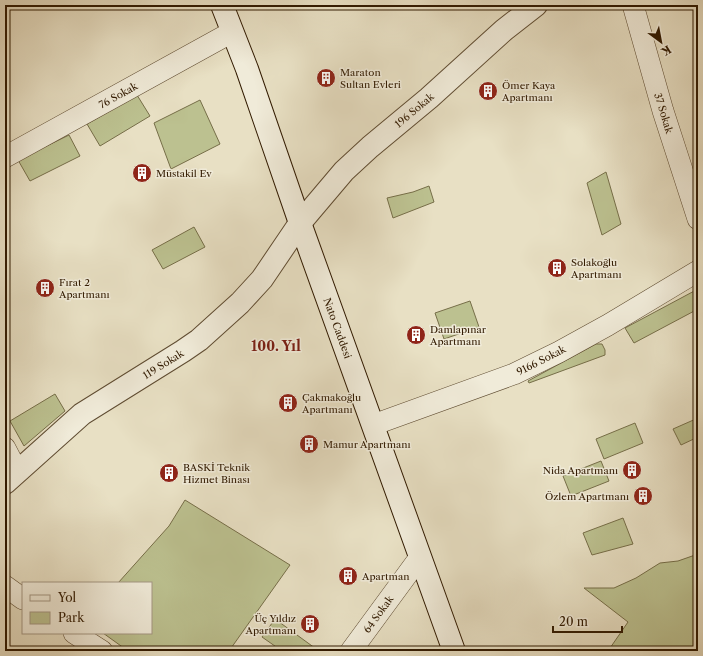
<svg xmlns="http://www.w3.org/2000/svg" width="703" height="656" font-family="'Libre Caslon Text',serif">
  <rect width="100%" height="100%" fill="#e8e0c4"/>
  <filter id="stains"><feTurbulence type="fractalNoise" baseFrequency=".005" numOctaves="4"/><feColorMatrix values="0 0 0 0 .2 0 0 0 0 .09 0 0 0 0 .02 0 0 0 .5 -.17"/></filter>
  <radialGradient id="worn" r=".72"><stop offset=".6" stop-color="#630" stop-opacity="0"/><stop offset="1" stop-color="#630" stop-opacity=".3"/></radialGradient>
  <!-- green -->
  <g fill="#bcc190" stroke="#766e48">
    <polygon points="137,95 150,116 100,146 87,124"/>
    <polygon points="200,100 220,144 171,169 154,123"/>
    <polygon points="69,135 80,156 30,181 18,160"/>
    <polygon points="606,172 621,224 602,235 587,183"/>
    <polygon points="429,186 434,202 393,218 387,198 413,192"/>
    <polygon points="194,227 205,247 163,269 152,250"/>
    <polygon points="698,289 698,309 634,343 625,328"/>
    <polygon points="470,301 479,327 444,339 435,313"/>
    <polygon points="596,344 602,344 605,350 605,355 529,383 528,381"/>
    <polygon points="55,394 65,411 24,446 10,421"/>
    <polygon points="698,418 698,437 681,445 673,429"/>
    <polygon points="635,423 643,443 604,459 596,439"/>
    <polygon points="601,461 609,481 571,496 563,476"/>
    <polygon points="185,500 290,565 229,651 128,651 103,633 151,633 151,583 118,583 169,526"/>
    <polygon points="623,518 633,544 592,555 583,533"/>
    <polygon points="698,554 698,651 608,651 628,622 584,588 614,588 636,578 660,563 678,561"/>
    <polygon points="275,619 319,651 282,651 262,637"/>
  </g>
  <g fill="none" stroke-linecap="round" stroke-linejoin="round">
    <defs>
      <g id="minor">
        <polyline points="633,5 663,111 698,219"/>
        <polyline points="5,157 232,32"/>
        <polyline points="373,425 514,374 559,352 608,325 698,271"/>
        <polyline points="5,448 17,471"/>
        <polyline points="5,586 23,599"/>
        <polyline points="74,633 102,651"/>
        <polyline points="351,651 420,557"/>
      </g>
      <polyline id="tertiary" points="5,483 82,414 183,351 199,340 240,303 262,279 300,223 344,171 370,147 429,98 504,30 536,5"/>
      <polyline id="secondary" points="222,5 247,69 300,223 454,651"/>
    </defs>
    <!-- minor casing -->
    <use href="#minor" stroke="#5f4c32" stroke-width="22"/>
    <!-- tertiary casing -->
    <use href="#tertiary" stroke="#5f4c32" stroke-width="24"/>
    <!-- secondary casing -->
    <use href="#secondary" stroke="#311a01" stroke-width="24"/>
    <!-- minor -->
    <use href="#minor" stroke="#f0ebd9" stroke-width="21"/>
    <!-- tertiary -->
    <use href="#tertiary" stroke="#f0ebd9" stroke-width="22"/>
    <!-- secondary -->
    <use href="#secondary" stroke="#f0ebd9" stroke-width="22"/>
  </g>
  <!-- icons -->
  <defs>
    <symbol id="building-disc" viewBox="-11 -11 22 22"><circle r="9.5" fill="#8f2418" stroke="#f0ebd9"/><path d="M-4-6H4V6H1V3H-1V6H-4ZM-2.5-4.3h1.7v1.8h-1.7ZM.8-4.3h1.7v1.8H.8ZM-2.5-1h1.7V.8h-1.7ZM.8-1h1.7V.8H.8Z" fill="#fff"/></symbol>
  </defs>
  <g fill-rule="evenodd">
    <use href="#building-disc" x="315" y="67" width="22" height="22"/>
    <use href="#building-disc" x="477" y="80" width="22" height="22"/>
    <use href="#building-disc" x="131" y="162" width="22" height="22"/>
    <use href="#building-disc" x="546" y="257" width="22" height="22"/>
    <use href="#building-disc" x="34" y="277" width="22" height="22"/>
    <use href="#building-disc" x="405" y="324" width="22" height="22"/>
    <use href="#building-disc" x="277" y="392" width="22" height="22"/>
    <use href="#building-disc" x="298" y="433" width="22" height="22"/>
    <use href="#building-disc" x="621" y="459" width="22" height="22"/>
    <use href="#building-disc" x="158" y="462" width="22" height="22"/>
    <use href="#building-disc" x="632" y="485" width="22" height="22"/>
    <use href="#building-disc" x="337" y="565" width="22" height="22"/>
    <use href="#building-disc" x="299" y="613" width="22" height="22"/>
  </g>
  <g text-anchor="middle" stroke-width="3" stroke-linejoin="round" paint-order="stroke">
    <!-- poi labels -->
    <g font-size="10" fill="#311a01" stroke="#f0ebd9" text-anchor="start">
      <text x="340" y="76">Maraton<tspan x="340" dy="12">Sultan Evleri</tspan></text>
      <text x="502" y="89">Ömer Kaya<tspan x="502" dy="12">Apartmanı</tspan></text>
      <text x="156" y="177">Müstakil Ev</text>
      <text x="571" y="266">Solakoğlu<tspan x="571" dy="12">Apartmanı</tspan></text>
      <text x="59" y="286">Fırat 2<tspan x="59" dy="12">Apartmanı</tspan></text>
      <text x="430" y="333">Damlapınar<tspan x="430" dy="12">Apartmanı</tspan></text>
      <text x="302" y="401">Çakmakoğlu<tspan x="302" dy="12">Apartmanı</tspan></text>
      <text x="323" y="448">Mamur Apartmanı</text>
      <text x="183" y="471">BASKİ Teknik<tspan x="183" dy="12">Hizmet Binası</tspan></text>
      <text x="618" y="474" text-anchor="end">Nida Apartmanı</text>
      <text x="629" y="500" text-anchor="end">Özlem Apartmanı</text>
      <text x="362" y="580">Apartman</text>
      <text x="296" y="622" text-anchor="end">Üç Yıldız<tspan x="296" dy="12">Apartmanı</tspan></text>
    </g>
    <!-- street labels -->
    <g font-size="10" fill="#311a01" stroke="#f0ebd9">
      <text transform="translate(118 95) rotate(-29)" y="4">76 Sokak</text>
      <text transform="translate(414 110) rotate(-40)" y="4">196 Sokak</text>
      <text transform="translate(664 113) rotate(73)" y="4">37 Sokak</text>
      <text transform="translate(338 328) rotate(70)" y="4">Nato Caddesi</text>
      <text transform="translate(541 360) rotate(-27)" y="4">9166 Sokak</text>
      <text transform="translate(163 364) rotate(-32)" y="4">119 Sokak</text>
      <text transform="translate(378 614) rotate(-54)" y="4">64 Sokak</text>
    </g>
    <!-- district labels -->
    <g font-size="14" font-weight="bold" fill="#7a1f14" stroke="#f0ebd9">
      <text x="276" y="351">100. Yıl</text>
    </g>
  </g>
  <!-- margin -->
  <rect width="703" height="656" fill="none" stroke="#e8e0c4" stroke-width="20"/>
  <rect x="6" y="6" width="691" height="644" fill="none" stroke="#311a01" stroke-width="2"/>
  <rect x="10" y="10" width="683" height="636" fill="none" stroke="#311a01"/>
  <!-- legend -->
  <rect x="22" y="582" width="130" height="52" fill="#f0ebd9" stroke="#a49783"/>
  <rect x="30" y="595" width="20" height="6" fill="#f0ebd9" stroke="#a49783"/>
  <text x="58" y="602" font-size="12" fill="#311a01">Yol</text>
  <rect x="30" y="612" width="20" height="12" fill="#bcc190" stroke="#a49783"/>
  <text x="58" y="622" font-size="12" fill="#311a01">Park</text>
  <!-- north arrow -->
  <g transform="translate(661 42) rotate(148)" stroke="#f0ebd9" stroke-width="3" paint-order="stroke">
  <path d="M0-3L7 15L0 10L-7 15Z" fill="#311a01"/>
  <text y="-6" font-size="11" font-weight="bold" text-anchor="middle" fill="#311a01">K</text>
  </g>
  <!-- scale -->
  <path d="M553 626v6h69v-6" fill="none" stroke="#311a01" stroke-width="2"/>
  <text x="559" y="626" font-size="12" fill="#311a01" stroke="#f0ebd9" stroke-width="3" paint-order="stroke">20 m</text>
  <rect width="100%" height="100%" filter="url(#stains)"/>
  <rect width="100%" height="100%" fill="url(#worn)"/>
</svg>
